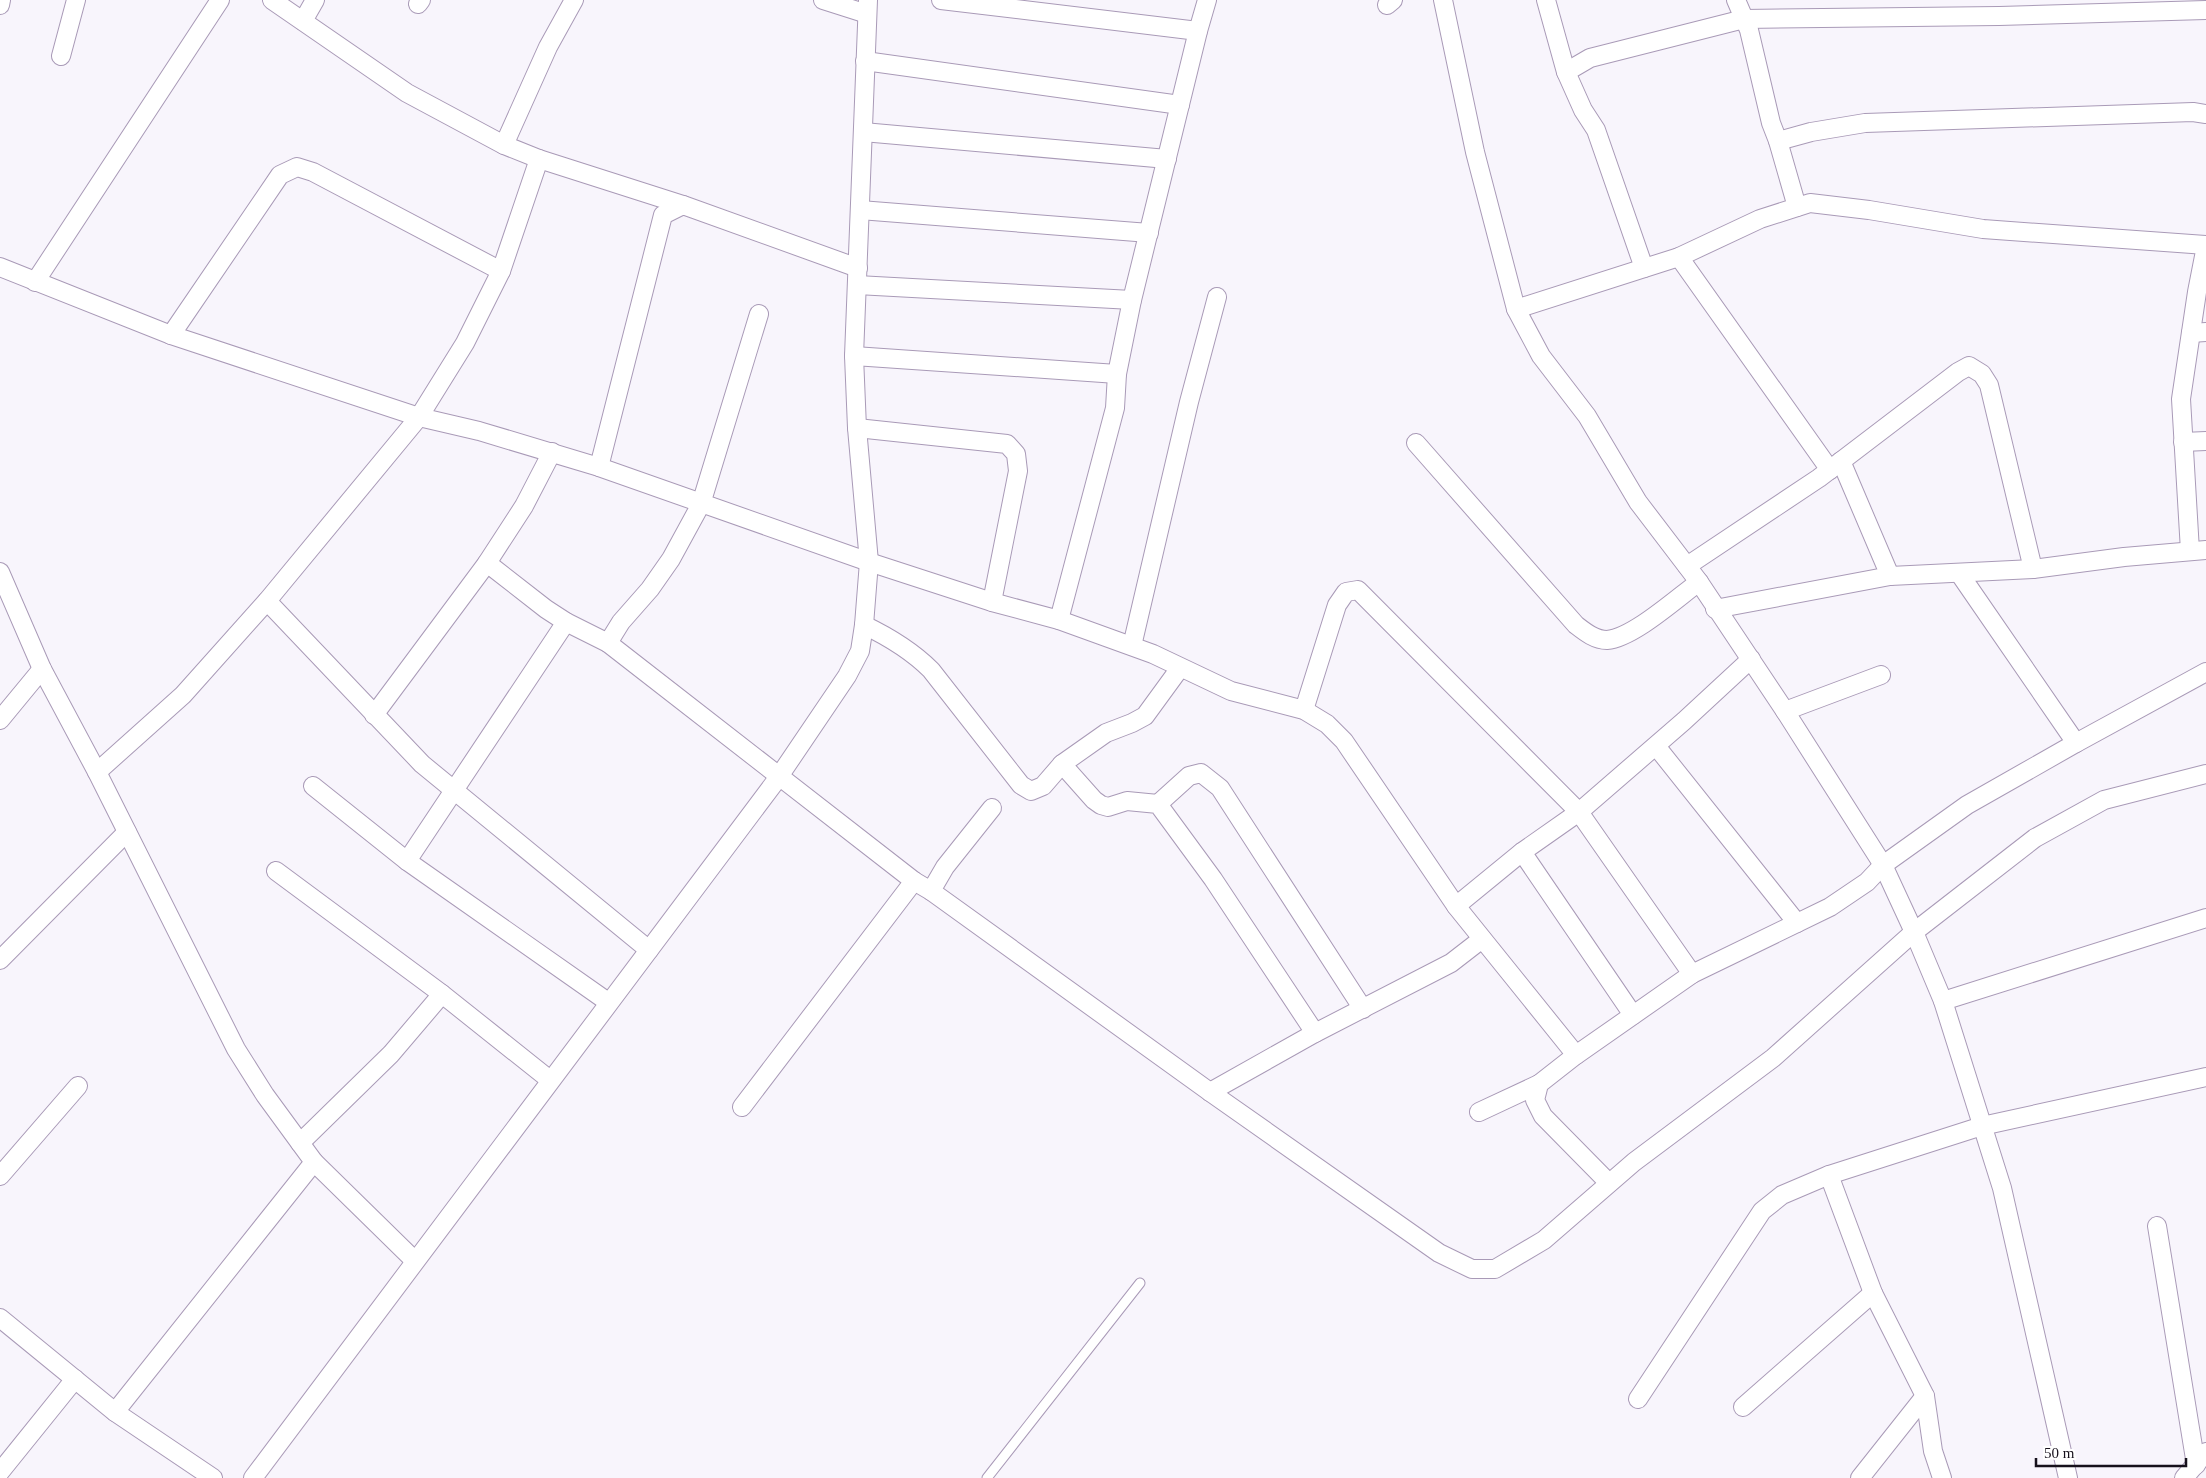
<svg xmlns="http://www.w3.org/2000/svg" width="2206" height="1478" font-family="Georgia,serif">
  <rect width="100%" height="100%" fill="#f8f5fc"/>
  <g fill="none" stroke-linecap="round" stroke-linejoin="round">
    <defs>
      <polyline id="service" points="987,1478 1140,1283"/>
      <g id="minor">
        <polyline points="272,0 407,93 504,145 539,159 683,205"/>
        <polyline points="823,0 867,14"/>
        <polyline points="941,0 1198,31"/>
        <polyline points="1443,0 1475,152 1516,309 1541,356 1587,416 1638,502 1699,582 1785,711 1883,865 1914,932 1943,1001 2002,1188 2068,1478"/>
        <polyline points="1546,0 1566,72"/>
        <polyline points="1736,0 1749,30 1771,123 1778,141 1797,207"/>
        <polyline points="418,4 421,0"/>
        <polyline points="0,5 1,0"/>
        <polyline points="1387,5 1393,0"/>
        <polyline points="303,21 315,0"/>
        <polyline points="61,56 76,0"/>
        <polyline points="865,61 1180,105"/>
        <polyline points="863,132 1167,159"/>
        <polyline points="1778,141 1811,132 1865,123 2193,112 2206,114"/>
        <polyline points="504,145 548,47 574,0"/>
        <polyline points="860,210 1149,233"/>
        <polyline points="1679,257 1830,470"/>
        <polyline points="0,267 171,335 419,417 479,431 599,467 869,562 992,602 1059,620 1153,654 1231,691 1304,710 1327,724 1344,741 1456,906 1576,1055"/>
        <polyline points="1644,268 1596,130 1583,110 1566,72 1590,58 1744,19 1999,16 2206,10"/>
        <polyline points="35,282 220,0"/>
        <polyline points="857,285 1132,300"/>
        <polyline points="1516,309 1679,257 1760,219 1810,203 1869,210 1983,229 2206,245"/>
        <polyline points="2191,333 2206,332"/>
        <polyline points="171,335 280,175 297,167 313,172 501,271"/>
        <polyline points="854,356 1117,374"/>
        <polyline points="857,428 1007,444 1016,454 1018,471 992,602"/>
        <polyline points="2183,442 2206,441"/>
        <path d="M1416,443L1576,625C1585,632 1595,640 1607,640C1633,638 1677,598 1699,582"/>
        <polyline points="1841,461 1890,576"/>
        <polyline points="599,467 663,215 683,205 858,268"/>
        <polyline points="2190,551 2181,399 2197,292 2206,246"/>
        <polyline points="487,563 546,609 566,622 608,643 621,622 650,589 671,559 701,504 759,314"/>
        <polyline points="1687,566 1819,478 1958,372 1969,366 1982,374 1989,385 2033,569"/>
        <polyline points="0,572 42,669 97,772 236,1049 265,1095 314,1162 115,1412"/>
        <polyline points="267,601 422,764 649,950"/>
        <polyline points="1715,609 1890,576 2033,569 2124,557 2206,550"/>
        <polyline points="1059,620 1115,408 1117,374 1132,300 1198,31 1207,0"/>
        <path d="M864,625C889,637 911,650 931,670L1021,785L1031,791L1043,786L1062,764"/>
        <polyline points="608,643 914,881 931,891 1210,1092 1439,1253 1472,1269 1495,1269 1544,1240 1634,1162 1773,1058 1914,932 2035,838 2104,800 2206,774"/>
        <polyline points="1132,646 1189,402 1217,297"/>
        <polyline points="1180,668 1145,716 1132,723 1106,733 1062,764 1094,800 1101,805 1108,807 1127,801 1158,804 1213,879 1315,1033"/>
        <polyline points="1304,710 1337,605 1346,592 1358,590 1579,812 1692,974"/>
        <polyline points="1785,711 1881,675"/>
        <polyline points="374,715 487,563 524,506 552,452"/>
        <polyline points="0,720 42,669"/>
        <polyline points="2076,743 2206,672"/>
        <polyline points="1656,746 1797,923"/>
        <polyline points="97,772 183,695 267,601 419,417 465,343 501,271 539,159"/>
        <polyline points="313,786 407,861 608,1002"/>
        <polyline points="1158,804 1189,776 1201,773 1220,788 1363,1009"/>
        <polyline points="1522,852 1633,1015"/>
        <polyline points="407,861 566,622"/>
        <polyline points="276,871 442,994 550,1080"/>
        <polyline points="931,891 945,867 992,808"/>
        <polyline points="1456,906 1522,852 1579,812 1684,721 1751,659"/>
        <polyline points="0,960 127,832"/>
        <polyline points="1943,1001 2206,918"/>
        <polyline points="1210,1092 1315,1033 1451,963 1482,939"/>
        <polyline points="742,1107 914,881"/>
        <polyline points="1479,1112 1539,1084"/>
        <polyline points="300,1143 391,1054 442,994"/>
        <polyline points="314,1162 415,1261"/>
        <polyline points="1829,1175 1873,1293 1925,1396 1933,1451 1942,1478"/>
        <polyline points="0,1176 78,1086"/>
        <polyline points="1609,1183 1543,1116 1535,1100 1539,1084 1576,1055 1692,974 1830,907 1867,882 1883,865 1967,805 2076,743 1959,573"/>
        <polyline points="2157,1226 2196,1465"/>
        <polyline points="0,1318 115,1412 213,1478"/>
        <polyline points="1638,1399 1762,1211 1782,1195 1829,1175 1982,1126 2206,1077"/>
        <polyline points="1743,1407 1873,1293"/>
        <polyline points="0,1472 75,1379"/>
        <polyline points="253,1478 778,778 847,676 860,651 864,625 869,562 857,428 854,356 868,0"/>
        <polyline points="1860,1478 1925,1396"/>
        <polyline points="2184,1478 2206,1452"/>
      </g>
    </defs>
    <!-- service casing -->
    <use href="#service" stroke="#a99ab7" stroke-width="11"/>
    <!-- minor casing -->
    <use href="#minor" stroke="#a99ab7" stroke-width="20"/>
    <!-- service -->
    <use href="#service" stroke="#fff" stroke-width="9"/>
    <!-- minor -->
    <use href="#minor" stroke="#fff" stroke-width="18"/>
  </g>
  <!-- scale -->
  <path d="M2036 1458v8h150v-8" fill="none" stroke="#17111c" stroke-width="2.5"/>
  <text x="2044" y="1458" font-size="15" fill="#17111c" stroke="#ffffff" stroke-width="4" paint-order="stroke">50 m</text>
</svg>
